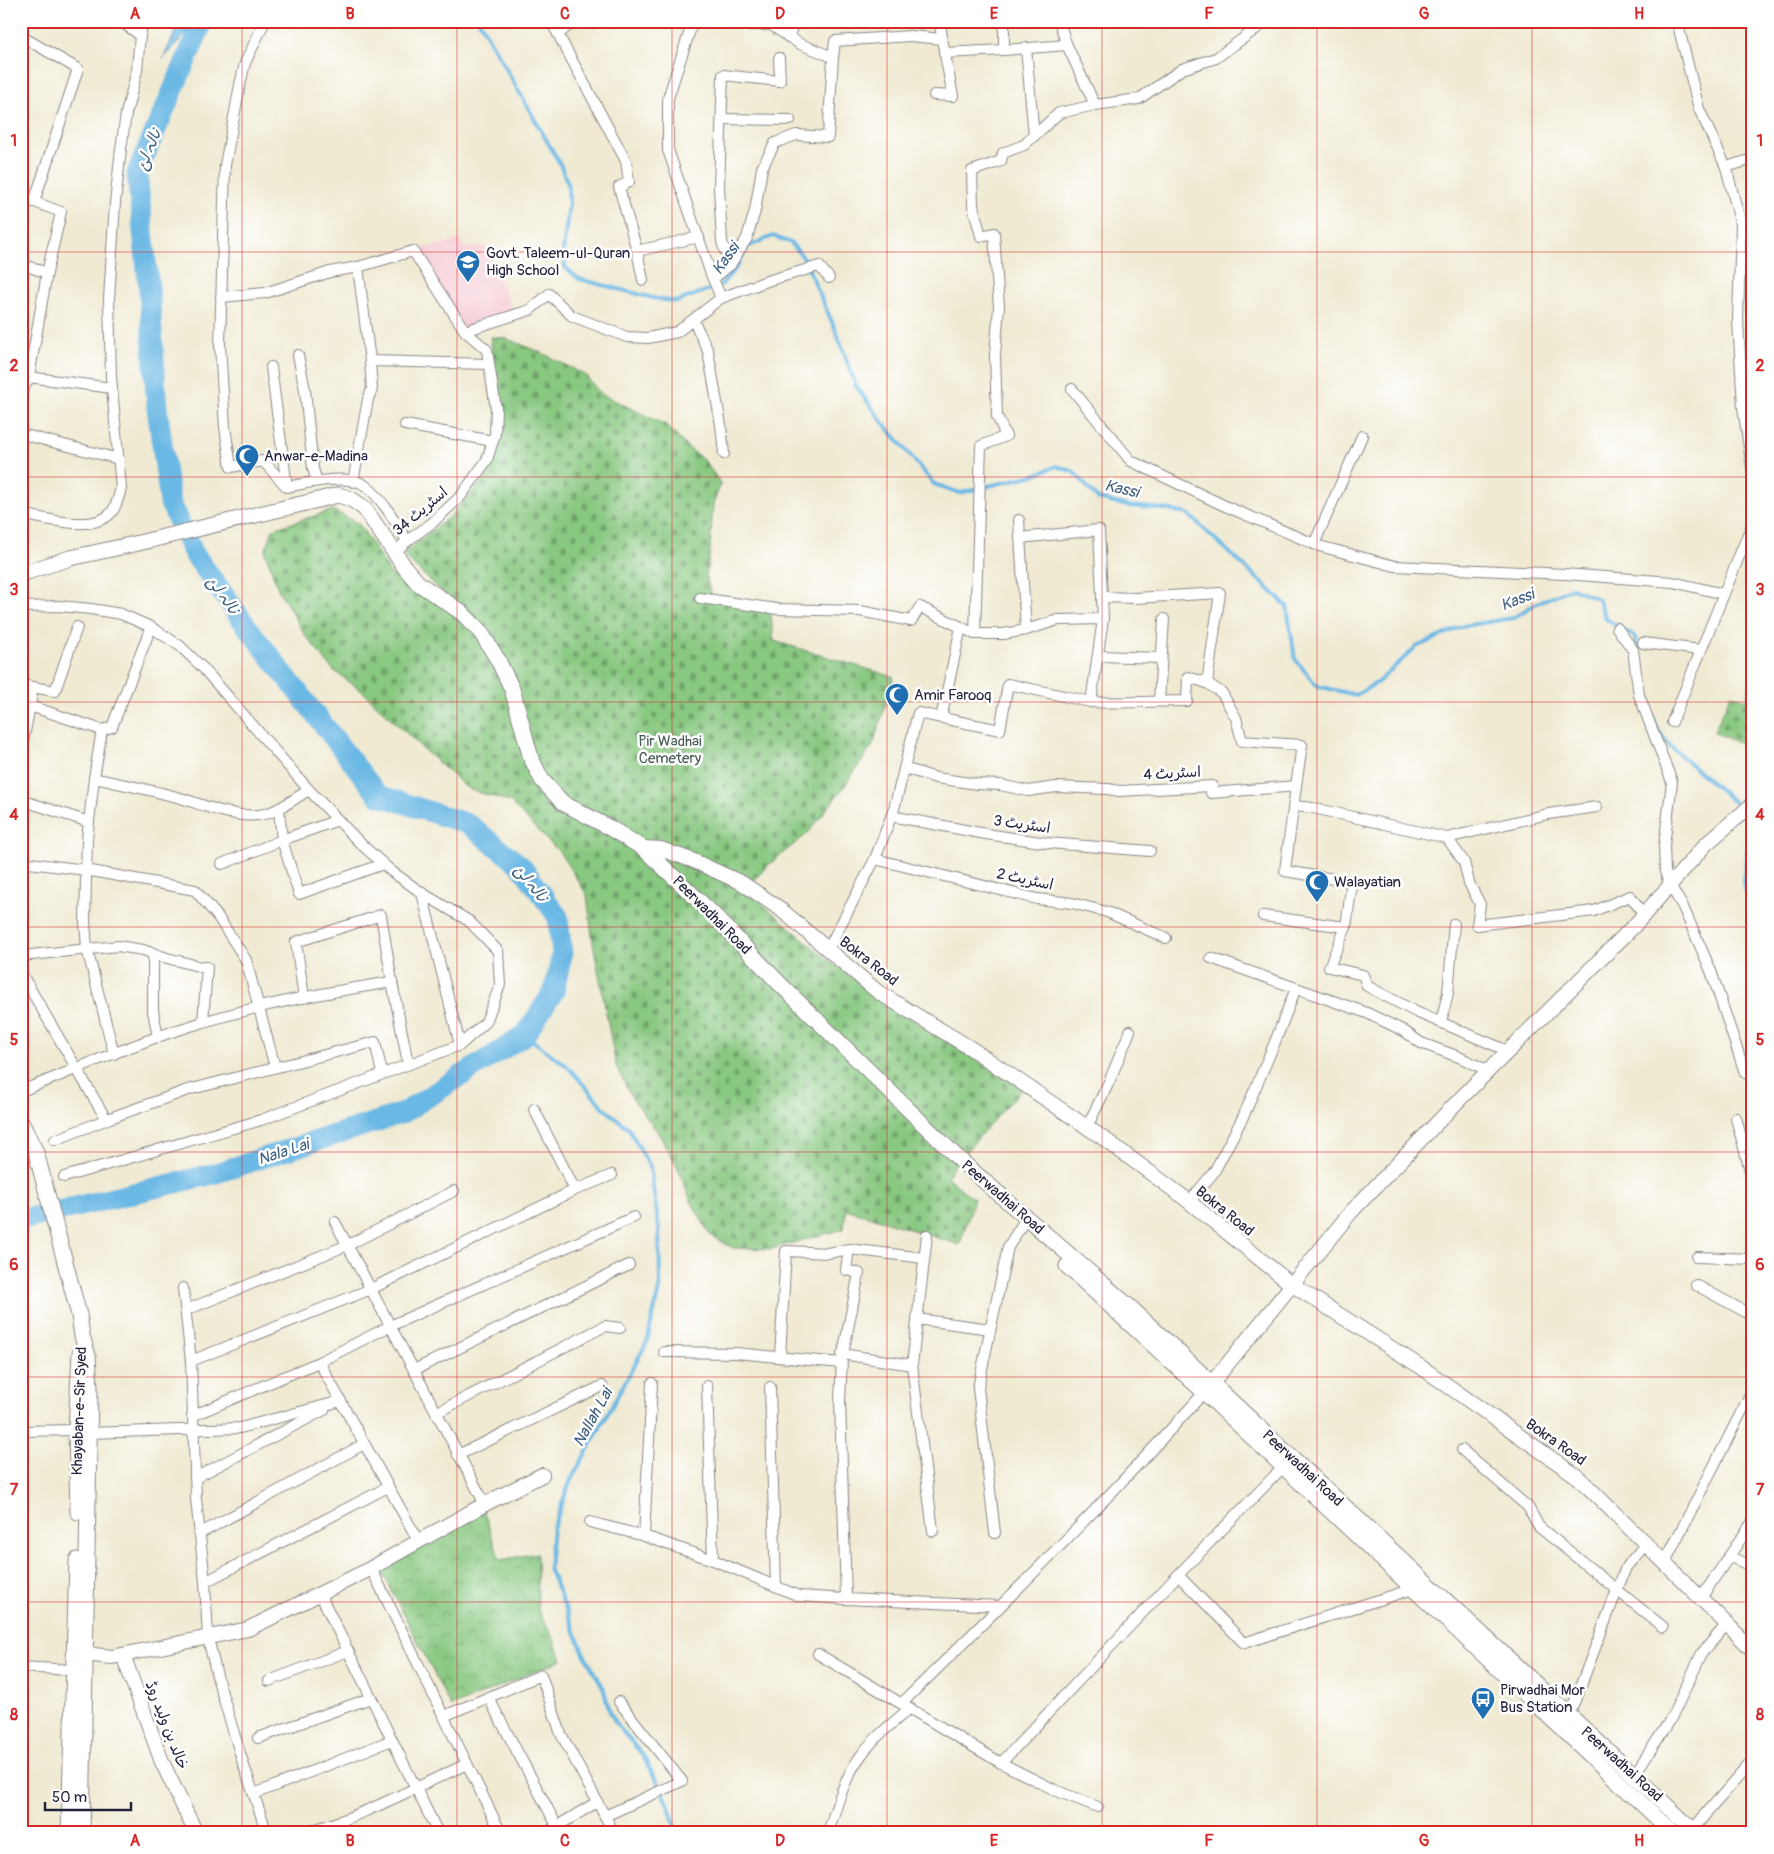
<svg xmlns="http://www.w3.org/2000/svg" width="1774" height="1854" font-family="Pangolin,'Playpen Sans Arabic',sans-serif">
  <defs>
    <pattern id="cemetery-stones" width="16" height="16" patternUnits="userSpaceOnUse" patternTransform="scale(1.25)"><rect width="16" height="16" fill="#88c880"/><path d="M2 7V4a2 2 0 0 1 4 0v3zM10 15v-3a2 2 0 0 1 4 0v3z" fill="#6fa26a"/></pattern>
    <pattern id="park-crowns" width="20" height="18" patternUnits="userSpaceOnUse" patternTransform="scale(1.25)"><rect width="20" height="18" fill="#88c880"/><path d="M2 6a3 3 0 1 1 6 0M12 15a3 3 0 1 1 6 0" fill="none" stroke="#6fa26a"/></pattern>
    <pattern id="water-ripples" width="26" height="14" patternUnits="userSpaceOnUse" patternTransform="scale(1.25)"><rect width="26" height="14" fill="#6ab8e4"/><path d="M2 4q2-2 4 0t4 0M15 11q2-2 4 0t4 0" fill="none" stroke="#5795ba"/></pattern>
  </defs>
  <rect width="100%" height="100%" fill="#fff"/>
  <filter id="ink" filterUnits="userSpaceOnUse"><feTurbulence type="fractalNoise" baseFrequency=".02" numOctaves="2"/><feDisplacementMap in="SourceGraphic" scale="10" xChannelSelector="R" yChannelSelector="G"/><feConvolveMatrix kernelMatrix="1 2 1 2 8 2 1 2 1" color-interpolation-filters="sRGB"/></filter>
  <filter id="wash" filterUnits="userSpaceOnUse"><feTurbulence type="fractalNoise" baseFrequency=".0096" numOctaves="4" result="noise"/><feDisplacementMap in="SourceGraphic" scale="20" xChannelSelector="R" yChannelSelector="G"/><feGaussianBlur stdDeviation="1.12" result="paint"/><feColorMatrix in="noise" values="0 0 0 0 0 0 0 0 0 0 0 0 0 0 0 0 0 1.4 0 .05"/><feComposite in="paint" operator="in"/></filter>
  <g filter="url(#wash)">
    <rect width="100%" height="100%" fill="#f0ead2"/>
    <!-- built -->
    <polygon fill="#f6cfd7" points="461,239 463,247 485,246 515,315 465,331 413,251"/>
    <!-- cemetery -->
    <g fill="url(#cemetery-stones)" stroke="#55755e">
      <polygon points="491,337 505,338 542,353 585,375 601,394 666,425 686,446 704,460 721,484 713,504 710,550 706,577 712,596 770,608 774,641 894,677 873,745 841,791 807,834 766,867 746,890 828,960 891,1006 1022,1089 954,1165 947,1177 974,1199 960,1245 846,1209 844,1229 770,1249 733,1248 710,1235 691,1201 676,1164 657,1131 632,1098 616,1066 593,943 587,895 560,853 510,802 468,789 425,751 362,691 333,670 305,635 278,589 265,552 273,529 333,510 359,524 392,575 489,634 413,565 403,554 449,517 489,474 498,446 502,420 494,378"/>
      <polygon points="1750,684 1753,684 1753,745 1743,740 1741,744 1714,732 1731,694 1747,701"/>
    </g>
    <!-- park -->
    <polygon fill="url(#park-crowns)" stroke="#55755e" points="482,1506 500,1560 537,1553 538,1610 553,1638 562,1660 451,1707 378,1564"/>
    <!-- water -->
    <polygon fill="url(#water-ripples)" stroke="#466d90" points="180,21 197,21 163,59"/>
    <g fill="none" stroke-linecap="round" stroke-linejoin="round">
      <!-- stream -->
      <g stroke="#6ab8e4" stroke-width="4">
        <polyline points="479,21 560,164 568,184 569,205 563,251 565,267 579,279 653,298 676,302 721,285 736,268 747,247 773,236 791,243 803,257 836,331 856,386 881,420 934,484 960,493 1034,475 1057,466 1074,472 1098,499 1128,506 1164,509 1188,514 1287,606 1295,659 1317,686 1356,695 1378,682 1416,647 1463,626 1513,618 1535,604 1572,588 1598,599 1606,619 1635,637 1637,650"/>
        <polyline points="1653,717 1659,732 1670,746 1735,803 1751,827 1743,881 1753,913"/>
        <polyline points="525,1035 568,1067 605,1109 629,1129 650,1167 659,1229 660,1285 647,1342 570,1482 553,1528 549,1568 584,1654 603,1687 610,1712 617,1725 642,1754 652,1773 657,1780 670,1810 677,1833"/>
      </g>
      <!-- river -->
      <polyline stroke="#6ab8e4" stroke-width="21" points="21,1220 213,1174 403,1113 525,1035 554,991 562,954 558,917 521,866 468,824 378,795 248,628 194,554 170,503 157,407 149,289 137,173 203,21"/>
    </g>
  </g>
  <g filter="url(#ink)">
    <g fill="none" stroke-linecap="round" stroke-linejoin="round">
      <defs>
        <g id="minor">
          <polyline points="120,21 140,35"/>
          <path d="M265,21L245,63L240,85L225,165L220,345L225,427L231,467L263,461L287,487C306,483 342,475 361,483C377,491 398,524 407,541"/>
          <polyline points="551,21 626,161 629,182 619,187 637,251"/>
          <polyline points="940,21 942,39"/>
          <polyline points="1059,21 1066,43 1095,105 1139,99 1182,69 1216,58 1267,21"/>
          <polyline points="1677,21 1699,109 1726,167"/>
          <polyline points="558,34 575,21"/>
          <polyline points="21,36 78,69 34,202"/>
          <polyline points="788,37 795,21"/>
          <polyline points="1026,48 1034,136"/>
          <polyline points="1004,50 1067,45"/>
          <polyline points="944,53 1004,50 1004,21"/>
          <polyline points="833,57 835,41 910,36 942,39 953,96 934,95"/>
          <polyline points="722,119 790,120"/>
          <polyline points="1753,159 1726,167 1741,225 1738,320 1743,407 1753,474"/>
          <polyline points="21,197 61,212 47,273 29,377 21,394"/>
          <polyline points="21,264 47,273"/>
          <polyline points="730,265 747,238 755,211 762,168 775,143 796,135 828,137 833,57 800,44 771,25 744,25 731,21"/>
          <polyline points="358,267 370,361 489,364"/>
          <polyline points="713,279 730,265 722,242 719,187 723,75 780,81 779,58"/>
          <polyline points="643,280 637,251 699,237"/>
          <polyline points="221,297 265,293 330,272 358,267 413,251 465,331 487,350 496,409 495,434 487,460 461,496 432,523 407,541 394,553"/>
          <polyline points="721,298 767,281 819,266 829,278"/>
          <polyline points="694,321 708,351 721,425 724,454"/>
          <polyline points="465,331 530,310 549,294 572,316 627,337 648,338 677,332 721,298 711,274 668,150 668,98 693,21 696,21"/>
          <polyline points="298,355 305,390 313,469 317,481"/>
          <polyline points="271,367 287,487"/>
          <polyline points="21,376 112,388"/>
          <polyline points="1072,389 1131,461 1225,506 1319,546 1395,566 1564,574 1673,582 1724,594"/>
          <polyline points="405,425 493,441"/>
          <polyline points="21,434 119,459"/>
          <polyline points="353,482 368,399 372,389 370,361"/>
          <path d="M21,514C45,518 93,533 111,513C117,506 119,496 121,488L111,377L109,299L115,203L121,149L126,114L137,70L140,35L143,21"/>
          <polyline points="1019,520 1026,630"/>
          <polyline points="1020,538 1099,530 1103,619"/>
          <polyline points="1314,544 1362,436"/>
          <polyline points="700,598 777,609 860,611 911,621 920,607 975,634"/>
          <polyline points="21,607 59,606 91,609 121,614 151,627 180,646 203,668 309,790 361,844 391,871 422,893 469,921 498,951 500,985 486,1022 460,1045 261,1120 64,1177"/>
          <polyline points="1617,628 1633,650 1639,695 1672,782 1664,846 1665,872 1670,885 1683,907 1711,971 1745,1073"/>
          <polyline points="1643,643 1701,650"/>
          <polyline points="1098,656 1161,658"/>
          <polyline points="21,685 55,691 77,627"/>
          <polyline points="33,687 30,706 102,730"/>
          <polyline points="1159,701 1164,619"/>
          <path d="M1091,702C1123,704 1155,701 1187,701L1188,677L1207,683L1220,593L1135,598L1102,597"/>
          <polyline points="941,718 961,627"/>
          <polyline points="1672,722 1753,522"/>
          <polyline points="21,751 30,706"/>
          <polyline points="904,768 936,778 977,784 1000,785 1028,791 1056,787 1108,789 1119,791 1212,786 1211,793 1296,786 1302,745 1242,741 1236,718 1222,693 1207,683"/>
          <path d="M94,778C120,784 147,789 173,796C201,803 228,818 258,815C276,814 293,799 309,790"/>
          <polyline points="21,800 89,822"/>
          <polyline points="1294,806 1313,808 1447,838 1464,862 1469,883 1480,904 1477,925 1594,911 1630,896 1644,914"/>
          <polyline points="279,808 282,840 299,894 383,864"/>
          <polyline points="891,816 986,834 1048,843 1150,851"/>
          <polyline points="1447,838 1548,814 1597,807"/>
          <polyline points="875,859 1037,899 1072,903 1107,912 1166,938"/>
          <polyline points="21,862 86,870 195,890 218,917 246,960 275,1067"/>
          <polyline points="222,864 282,840 338,820"/>
          <polyline points="422,893 460,1045"/>
          <polyline points="1263,916 1346,927 1352,882 1285,871 1296,786"/>
          <polyline points="1346,927 1329,967 1363,975 1367,986 1416,1012 1508,1051"/>
          <polyline points="828,949 875,859 894,809 918,713 1000,730 1008,684 1091,702 1103,619 1058,620 1026,630 1004,634 975,634 981,446 1006,436 997,416 995,355 999,307 994,233 981,236 973,206 972,171 1001,161 1003,153 1024,145 1059,113 1095,105"/>
          <polyline points="153,953 153,1011 158,1037"/>
          <polyline points="21,956 118,946 143,950 167,958 202,967 207,967 203,1022"/>
          <polyline points="21,973 106,1119"/>
          <polyline points="1296,988 1367,1013 1404,1031 1421,1043 1459,1057 1489,1071"/>
          <polyline points="304,998 296,942 381,915 392,982"/>
          <polyline points="1441,1022 1448,993 1454,924"/>
          <polyline points="114,1054 87,949 85,922 87,839 94,778 102,730 112,727 151,627"/>
          <path d="M21,1091C75,1070 129,1045 184,1028C252,1006 322,993 392,982L408,1063"/>
          <polyline points="534,1109 575,1190"/>
          <polyline points="1736,1118 1753,1182"/>
          <polyline points="1087,1127 1109,1082 1130,1031"/>
          <polyline points="55,1140 110,1118 188,1090 375,1042 382,1073"/>
          <polyline points="1188,1203 1214,1172 1244,1115 1275,1042 1296,988 1211,958"/>
          <polyline points="335,1222 485,1504"/>
          <polyline points="927,1235 912,1365 933,1531"/>
          <polyline points="849,1249 846,1270 859,1273 842,1359 840,1400 846,1599 1000,1606"/>
          <polyline points="1697,1257 1753,1259"/>
          <polyline points="1696,1285 1753,1316"/>
          <polyline points="183,1288 191,1361 196,1499 205,1582 208,1638 218,1680 242,1760 267,1833"/>
          <polyline points="186,1310 348,1245 454,1191"/>
          <polyline points="917,1319 990,1329"/>
          <polyline points="664,1352 736,1353 841,1363"/>
          <polyline points="842,1354 912,1365"/>
          <polyline points="780,1357 786,1251 828,1253 849,1249 924,1258"/>
          <polyline points="191,1361 371,1289 575,1190 612,1175"/>
          <polyline points="319,1362 419,1542"/>
          <polyline points="414,1370 629,1265"/>
          <polyline points="707,1386 713,1560"/>
          <polyline points="770,1387 776,1586"/>
          <polyline points="436,1413 605,1326 620,1328"/>
          <polyline points="192,1416 319,1362 390,1326 634,1217"/>
          <polyline points="21,1431 76,1430"/>
          <polyline points="89,1433 240,1428 341,1401"/>
          <polyline points="1462,1450 1528,1507 1539,1527 1663,1627"/>
          <polyline points="458,1455 602,1386"/>
          <polyline points="195,1478 324,1410"/>
          <polyline points="590,1522 644,1536 713,1560 799,1596 846,1599"/>
          <polyline points="995,1533 978,1388 1008,1247 1026,1218"/>
          <polyline points="199,1534 364,1444"/>
          <polyline points="644,1536 652,1383"/>
          <polyline points="1729,1556 1753,1568"/>
          <polyline points="1665,1562 1753,1389"/>
          <polyline points="371,1568 501,1833"/>
          <polyline points="1178,1575 1244,1643 1413,1589"/>
          <polyline points="205,1582 388,1487"/>
          <polyline points="320,1594 438,1833"/>
          <polyline points="1701,1598 1753,1521"/>
          <polyline points="818,1654 1001,1763 1178,1575 1287,1463"/>
          <polyline points="21,1667 72,1670"/>
          <polyline points="269,1681 348,1651"/>
          <polyline points="488,1697 557,1826"/>
          <path d="M902,1703C1007,1601 1111,1497 1208,1388"/>
          <polyline points="444,1716 541,1675 561,1734 614,1833"/>
          <polyline points="1569,1716 1626,1567 1646,1544"/>
          <polyline points="258,1738 371,1698"/>
          <polyline points="1001,1763 1057,1791 1098,1807"/>
          <polyline points="1634,1775 1671,1719 1702,1653 1727,1624"/>
          <polyline points="254,1794 392,1740"/>
          <polyline points="605,1816 682,1781 619,1702"/>
          <polyline points="1692,1830 1753,1760"/>
          <path d="M301,1833C359,1819 413,1788 467,1764"/>
          <polyline points="546,1833 597,1802"/>
          <path d="M828,1833C836,1808 844,1778 860,1757C873,1738 893,1723 910,1708"/>
        </g>
        <g id="tertiary">
          <polyline points="643,848 661,849 694,861 742,883 779,908 878,992 972,1049 1103,1138 1182,1196 1291,1284 1421,1367 1578,1477 1753,1650"/>
          <polyline points="1212,1383 1351,1212 1462,1097 1634,926 1706,844 1753,804"/>
          <polyline points="85,1654 112,1657 248,1629 364,1572 485,1504 542,1475"/>
          <polyline points="123,1655 162,1762 196,1833"/>
        </g>
        <g id="secondary">
          <polyline points="21,574 70,558 130,545 318,500 338,495 351,499 364,508 406,569 418,583 461,612 480,631 498,660 512,689 531,758 542,780 563,803 610,828 643,848 711,912 779,983 961,1161 1133,1310 1696,1833"/>
          <polyline points="21,1122 36,1152 79,1315 82,1336 88,1356 90,1388 82,1833"/>
          <polyline points="1067,1266 1204,1392 1673,1833"/>
          <polyline points="78,1512 76,1430 80,1353"/>
          <polyline points="69,1833 77,1560"/>
        </g>
      </defs>
      <!-- minor casing -->
      <use href="#minor" stroke="#898686" stroke-width="12"/>
      <!-- tertiary casing -->
      <use href="#tertiary" stroke="#898686" stroke-width="16"/>
      <!-- secondary casing -->
      <use href="#secondary" stroke="#898686" stroke-width="17"/>
      <!-- minor -->
      <use href="#minor" stroke="#fff" stroke-width="10"/>
      <!-- tertiary -->
      <use href="#tertiary" stroke="#fff" stroke-width="14"/>
      <!-- secondary -->
      <use href="#secondary" stroke="#fff" stroke-width="15"/>
    </g>
  </g>
  <!-- grid -->
  <path fill="none" stroke="#d62828" stroke-width="1" stroke-opacity="0.55" d="M242,21V1833M457,21V1833M672,21V1833M887,21V1833M1102,21V1833M1317,21V1833M1532,21V1833M21,252H1753M21,477H1753M21,702H1753M21,927H1753M21,1152H1753M21,1377H1753M21,1602H1753"/>
  <!-- icons -->
  <defs>
    <symbol id="school-pin" viewBox="-11 -11 22 30"><path d="M0 17L-7.5 6A9.5 9.5 0 1 1 7.5 6Z" fill="#1f6fb2" stroke="#fff"/><path d="M0-5L7-2L0 1L-7-2ZM-4 1L0 2.5L4 1V4Q0 6-4 4Z" fill="#fff"/></symbol>
    <symbol id="mosque-pin" viewBox="-11 -11 22 30"><path d="M0 17L-7.5 6A9.5 9.5 0 1 1 7.5 6Z" fill="#1f6fb2" stroke="#fff"/><path d="M3.5-4.9A6 6 0 1 0 3.5 4.9A5 5 0 1 1 3.5-4.9Z" fill="#fff"/></symbol>
    <symbol id="bus-pin" viewBox="-11 -11 22 30"><path d="M0 17L-7.5 6A9.5 9.5 0 1 1 7.5 6Z" fill="#1f6fb2" stroke="#fff"/><path d="M-5-6H5V4H4V6H2V4H-2V6H-4V4H-5ZM-3.5-4V0h7V-4ZM-3.5 1.2v1.5H-2V1.2ZM2 1.2v1.5H3.5V1.2Z" fill="#fff"/></symbol>
  </defs>
  <g fill-rule="evenodd">
    <use href="#school-pin" x="454" y="248" width="28" height="38"/>
    <use href="#mosque-pin" x="233" y="442" width="28" height="38"/>
    <use href="#mosque-pin" x="883" y="681" width="28" height="38"/>
    <use href="#mosque-pin" x="1303" y="868" width="28" height="38"/>
    <use href="#bus-pin" x="1469" y="1685" width="28" height="38"/>
  </g>
  <g text-anchor="middle" stroke-width="5" stroke-linejoin="round" paint-order="stroke">
    <!-- poi labels -->
    <g font-size="15" fill="#22223b" stroke="#fff" text-anchor="start">
      <text x="486" y="258">Govt. Taleem-ul-Quran<tspan x="486" dy="17">High School</tspan></text>
      <text x="264" y="461">Anwar-e-Madina</text>
      <text x="914" y="700">Amir Farooq</text>
      <text x="1334" y="887">Walayatian</text>
      <text x="1500" y="1695">Pirwadhai Mor<tspan x="1500" dy="17">Bus Station</tspan></text>
    </g>
    <!-- street labels -->
    <g font-size="15" fill="#22223b" stroke="#fff">
      <text transform="translate(420 511) rotate(-40)" y="5">اسٹریٹ 34</text>
      <text transform="translate(1172 773) rotate(-3)" y="5">اسٹریٹ 4</text>
      <text transform="translate(1022 824) rotate(8)" y="5">اسٹریٹ 3</text>
      <text transform="translate(1025 879) rotate(12)" y="5">اسٹریٹ 2</text>
      <text transform="translate(712 915) rotate(45)" y="5">Peerwadhai Road</text>
      <text transform="translate(869 961) rotate(38)" y="5">Bokra Road</text>
      <text transform="translate(1003 1197) rotate(41)" y="5">Peerwadhai Road</text>
      <text transform="translate(1225 1211) rotate(39)" y="5">Bokra Road</text>
      <text transform="translate(79 1411) rotate(-88)" y="5">Khayaban-e-Sir Syed</text>
      <text transform="translate(1556 1442) rotate(35)" y="5">Bokra Road</text>
      <text transform="translate(1303 1468) rotate(43)" y="5">Peerwadhai Road</text>
      <text transform="translate(167 1725) rotate(69)" y="5">خالد بن ولید روڈ</text>
      <text transform="translate(1622 1764) rotate(42)" y="5">Peerwadhai Road</text>
    </g>
    <!-- park labels -->
    <g font-size="15" fill="#465c53" stroke="#fff">
      <text x="670" y="746">Pir Wadhai<tspan x="670" dy="17">Cemetery</tspan></text>
    </g>
    <!-- water labels -->
    <g font-size="16" font-style="italic" fill="#3f5e7f" stroke="#fff">
      <text transform="translate(148 149) rotate(-68)" y="6">نالہ لئ</text>
      <text transform="translate(725 258) rotate(-54)" y="6">Kassi</text>
      <text transform="translate(1122 488) rotate(13)" y="6">Kassi</text>
      <text transform="translate(224 595) rotate(54)" y="6">نالہ لئ</text>
      <text transform="translate(1517 599) rotate(-22)" y="6">Kassi</text>
      <text transform="translate(532 883) rotate(52)" y="6">نالہ لئ</text>
      <text transform="translate(283 1151) rotate(-18)" y="6">Nala Lai</text>
      <text transform="translate(592 1417) rotate(-61)" y="6">Nallah Lai</text>
    </g>
  </g>
  <!-- margin -->
  <rect width="1774" height="1854" fill="none" stroke="#fff" stroke-width="55"/>
  <!-- scale -->
  <path d="M45 1802v8h86v-8" fill="none" stroke="#22223b" stroke-width="2.5"/>
  <text x="52" y="1802" font-size="15" fill="#22223b" stroke="#ffffff" stroke-width="4" paint-order="stroke">50 m</text>
  <rect x="28" y="28" width="1718" height="1798" fill="none" stroke="#d62828" stroke-width="2"/>
  <g font-size="16" text-anchor="middle" font-weight="bold" fill="#d62828">
    <text x="135" y="19">A</text>
    <text x="350" y="19">B</text>
    <text x="565" y="19">C</text>
    <text x="780" y="19">D</text>
    <text x="994" y="19">E</text>
    <text x="1209" y="19">F</text>
    <text x="1424" y="19">G</text>
    <text x="1639" y="19">H</text>
    <text x="14" y="146">1</text>
    <text x="1760" y="146">1</text>
    <text x="14" y="371">2</text>
    <text x="1760" y="371">2</text>
    <text x="14" y="595">3</text>
    <text x="1760" y="595">3</text>
    <text x="14" y="820">4</text>
    <text x="1760" y="820">4</text>
    <text x="14" y="1045">5</text>
    <text x="1760" y="1045">5</text>
    <text x="14" y="1270">6</text>
    <text x="1760" y="1270">6</text>
    <text x="14" y="1495">7</text>
    <text x="1760" y="1495">7</text>
    <text x="14" y="1720">8</text>
    <text x="1760" y="1720">8</text>
    <text x="135" y="1846">A</text>
    <text x="350" y="1846">B</text>
    <text x="565" y="1846">C</text>
    <text x="780" y="1846">D</text>
    <text x="994" y="1846">E</text>
    <text x="1209" y="1846">F</text>
    <text x="1424" y="1846">G</text>
    <text x="1639" y="1846">H</text>
  </g>
</svg>
